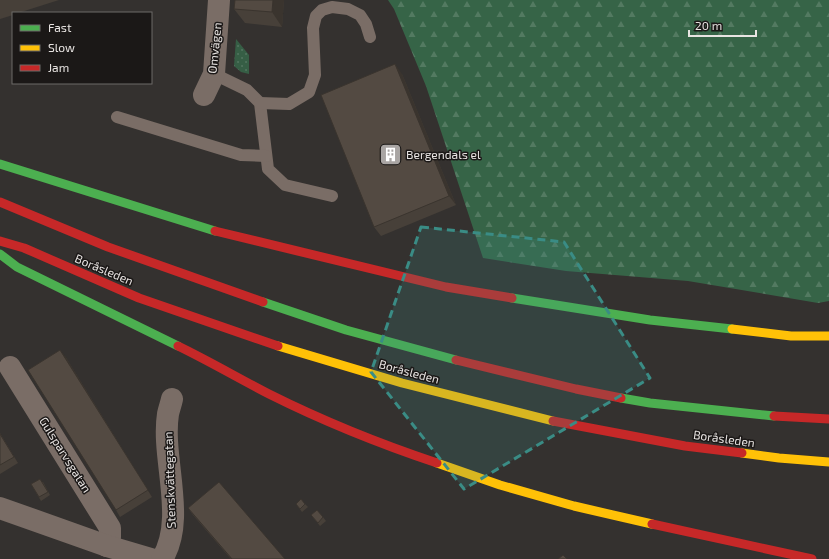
<svg xmlns="http://www.w3.org/2000/svg" width="829" height="559" font-family="'Exo 2',sans-serif">
  <defs>
    <pattern id="grass-dots" width="8" height="8" patternUnits="userSpaceOnUse"><rect width="8" height="8" fill="#365e45"/><path d="M2 2h.1M6 6h.1" fill="none" stroke="#537560" stroke-width="1.8" stroke-linecap="round"/></pattern>
    <pattern id="forest-firs" width="22" height="20" patternUnits="userSpaceOnUse"><rect width="22" height="20" fill="#366447"/><path d="M5 1l3.5 6h-7zM16 11l3.5 6h-7z" fill="#537a61"/></pattern>
  </defs>
  <rect width="100%" height="100%" fill="#34312f"/>
  <!-- grass -->
  <polygon fill="url(#grass-dots)" points="236,39 249,55 249,74 241,72 234,66"/>
  <!-- forest -->
  <polygon fill="url(#forest-firs)" points="388,0 829,0 829,301 818,303 688,281 566,271 483,258 426,86 394,9"/>
  <g fill="none" stroke-linecap="round" stroke-linejoin="round">
    <!-- lane -->
    <g stroke="#7a6d66" stroke-width="12">
      <polyline points="214,74 247,90 260,103 268,169 285,185 332,196"/>
      <polyline points="260,103 289,104 309,92 315,75 313,28 316,16 322,10 332,7 348,9 360,15 366,24 370,37"/>
      <polyline points="117,117 241,155 266,156"/>
    </g>
    <!-- street -->
    <g stroke="#7a6d66" stroke-width="22">
      <polyline points="204,95 214,74 219,0"/>
      <polyline points="10,367 110,528 110,537 107,546"/>
      <polyline points="0,508 107,546 151,559"/>
      <path d="M162,559C187,519 161,458 168,414C169,409 171,404 172,399"/>
    </g>
    <!-- fast -->
    <g stroke="#4caf50" stroke-width="9">
      <polyline points="0,164 215,231"/>
      <polyline points="0,254 17,267 178,346"/>
      <polyline points="512,298 650,320 732,329"/>
      <polyline points="263,302 346,330 456,360"/>
      <polyline points="621,398 650,403 774,416"/>
    </g>
    <!-- slow -->
    <g stroke="#ffc107" stroke-width="9">
      <polyline points="732,329 791,336 829,336"/>
      <polyline points="278,346 402,383 553,421"/>
      <polyline points="742,453 779,458 829,462"/>
      <polyline points="437,463 500,485 574,506 652,524"/>
    </g>
    <!-- jam -->
    <g stroke="#c62828" stroke-width="9">
      <polyline points="0,202 108,247 263,302"/>
      <polyline points="215,231 446,287 512,298"/>
      <polyline points="0,241 24,248 139,298 278,346"/>
      <path d="M178,346C209,361 238,378 269,394C323,421 380,444 437,463"/>
      <polyline points="456,360 576,389 621,398"/>
      <polyline points="774,416 829,419"/>
      <polyline points="553,421 685,446 742,453"/>
      <polyline points="652,524 812,559"/>
    </g>
  </g>
  <!-- wall -->
  <g fill="#474039">
    <polygon points="0,0 59,0 18,13 13,13 13,15 0,19"/>
    <polygon points="284,0 282,27 245,23 234,9"/>
    <polygon points="402,74 456,205 381,236 374,227"/>
    <polygon points="65,356 152,497 120,517 116,510"/>
    <polygon points="0,433 18,463 0,474"/>
    <polygon points="43,482 50,495 41,501 31,484"/>
    <polygon points="296,504 305,504 308,507 302,512"/>
    <polygon points="188,508 285,559 231,559 193,515"/>
    <polygon points="311,515 323,517 326,521 320,526"/>
  </g>
  <!-- shaded-wall -->
  <g fill="#3a342e">
    <polygon points="273,0 284,0 282,27 272,12"/>
    <polygon points="395,64 402,74 456,205 449,196"/>
    <polygon points="60,350 65,356 152,497 148,490"/>
    <polygon points="0,433 18,463 0,434"/>
  </g>
  <!-- building -->
  <g fill="#534a42" stroke="#3a342e">
    <polygon points="235,0 273,0 272,12 234,9"/>
    <polygon points="395,64 449,196 374,227 321,95"/>
    <polygon points="60,350 148,490 116,510 28,370"/>
    <polygon points="0,434 14,457 0,465"/>
    <polygon points="40,479 48,492 39,497 31,484"/>
    <polygon points="219,482 285,559 232,559 188,508"/>
    <polygon points="301,499 305,504 300,509 296,504"/>
    <polygon points="317,510 323,517 318,523 311,515"/>
    <polygon points="563,555 567,559 558,559"/>
  </g>
  <!-- marked area -->
  <path fill="#3a8c85" fill-opacity="0.2" stroke="#3a8c85" stroke-width="3" stroke-dasharray="8 5" stroke-linejoin="round" d="M421,227L564,242L650,378L464,489L371,372Z"/>
  <!-- icons -->
  <defs>
    <symbol id="building-square" viewBox="-11 -11 22 22"><rect x="-9" y="-9" width="18" height="18" rx="4" fill="#a9a5a3" stroke="#1b1817"/><path d="M-4-6H4V6H1V3H-1V6H-4ZM-2.5-4.3h1.7v1.8h-1.7ZM.8-4.3h1.7v1.8H.8ZM-2.5-1h1.7V.8h-1.7ZM.8-1h1.7V.8H.8Z" fill="#fff"/></symbol>
  </defs>
  <g fill-rule="evenodd">
    <use href="#building-square" x="378" y="142" width="25" height="25"/>
  </g>
  <g text-anchor="middle" stroke-width="3" stroke-linejoin="round" paint-order="stroke">
    <!-- street labels -->
    <g font-size="12" fill="#e8e4e2" stroke="#1b1817">
      <text transform="translate(215 48) rotate(-84)" y="4">Omvägen</text>
      <text transform="translate(104 270) rotate(23)" y="4">Boråsleden</text>
      <text transform="translate(409 372) rotate(15)" y="4">Boråsleden</text>
      <text transform="translate(724 439) rotate(8)" y="4">Boråsleden</text>
      <text transform="translate(65 455) rotate(58)" y="4">Gulsparvsgatan</text>
      <text transform="translate(170 480) rotate(-92)" y="4">Stenskvättegatan</text>
    </g>
    <!-- poi labels -->
    <g font-size="12" fill="#e8e4e2" stroke="#1b1817" text-anchor="start">
      <text x="406" y="159">Bergendals el</text>
    </g>
  </g>
  <!-- legend -->
  <rect x="12" y="12" width="140" height="72" fill="#1b1817" stroke="#6d6a68"/>
  <rect x="20" y="25" width="20" height="6" fill="#4caf50" stroke="#6d6a68"/>
  <text x="48" y="32" font-size="12" fill="#e8e4e2">Fast</text>
  <rect x="20" y="45" width="20" height="6" fill="#ffc107" stroke="#6d6a68"/>
  <text x="48" y="52" font-size="12" fill="#e8e4e2">Slow</text>
  <rect x="20" y="65" width="20" height="6" fill="#c62828" stroke="#6d6a68"/>
  <text x="48" y="72" font-size="12" fill="#e8e4e2">Jam</text>
  <!-- scale -->
  <path d="M689 30v6h67v-6" fill="none" stroke="#e8e4e2" stroke-width="2"/>
  <text x="695" y="30" font-size="12" fill="#e8e4e2" stroke="#1b1817" stroke-width="3" paint-order="stroke">20 m</text>
</svg>
